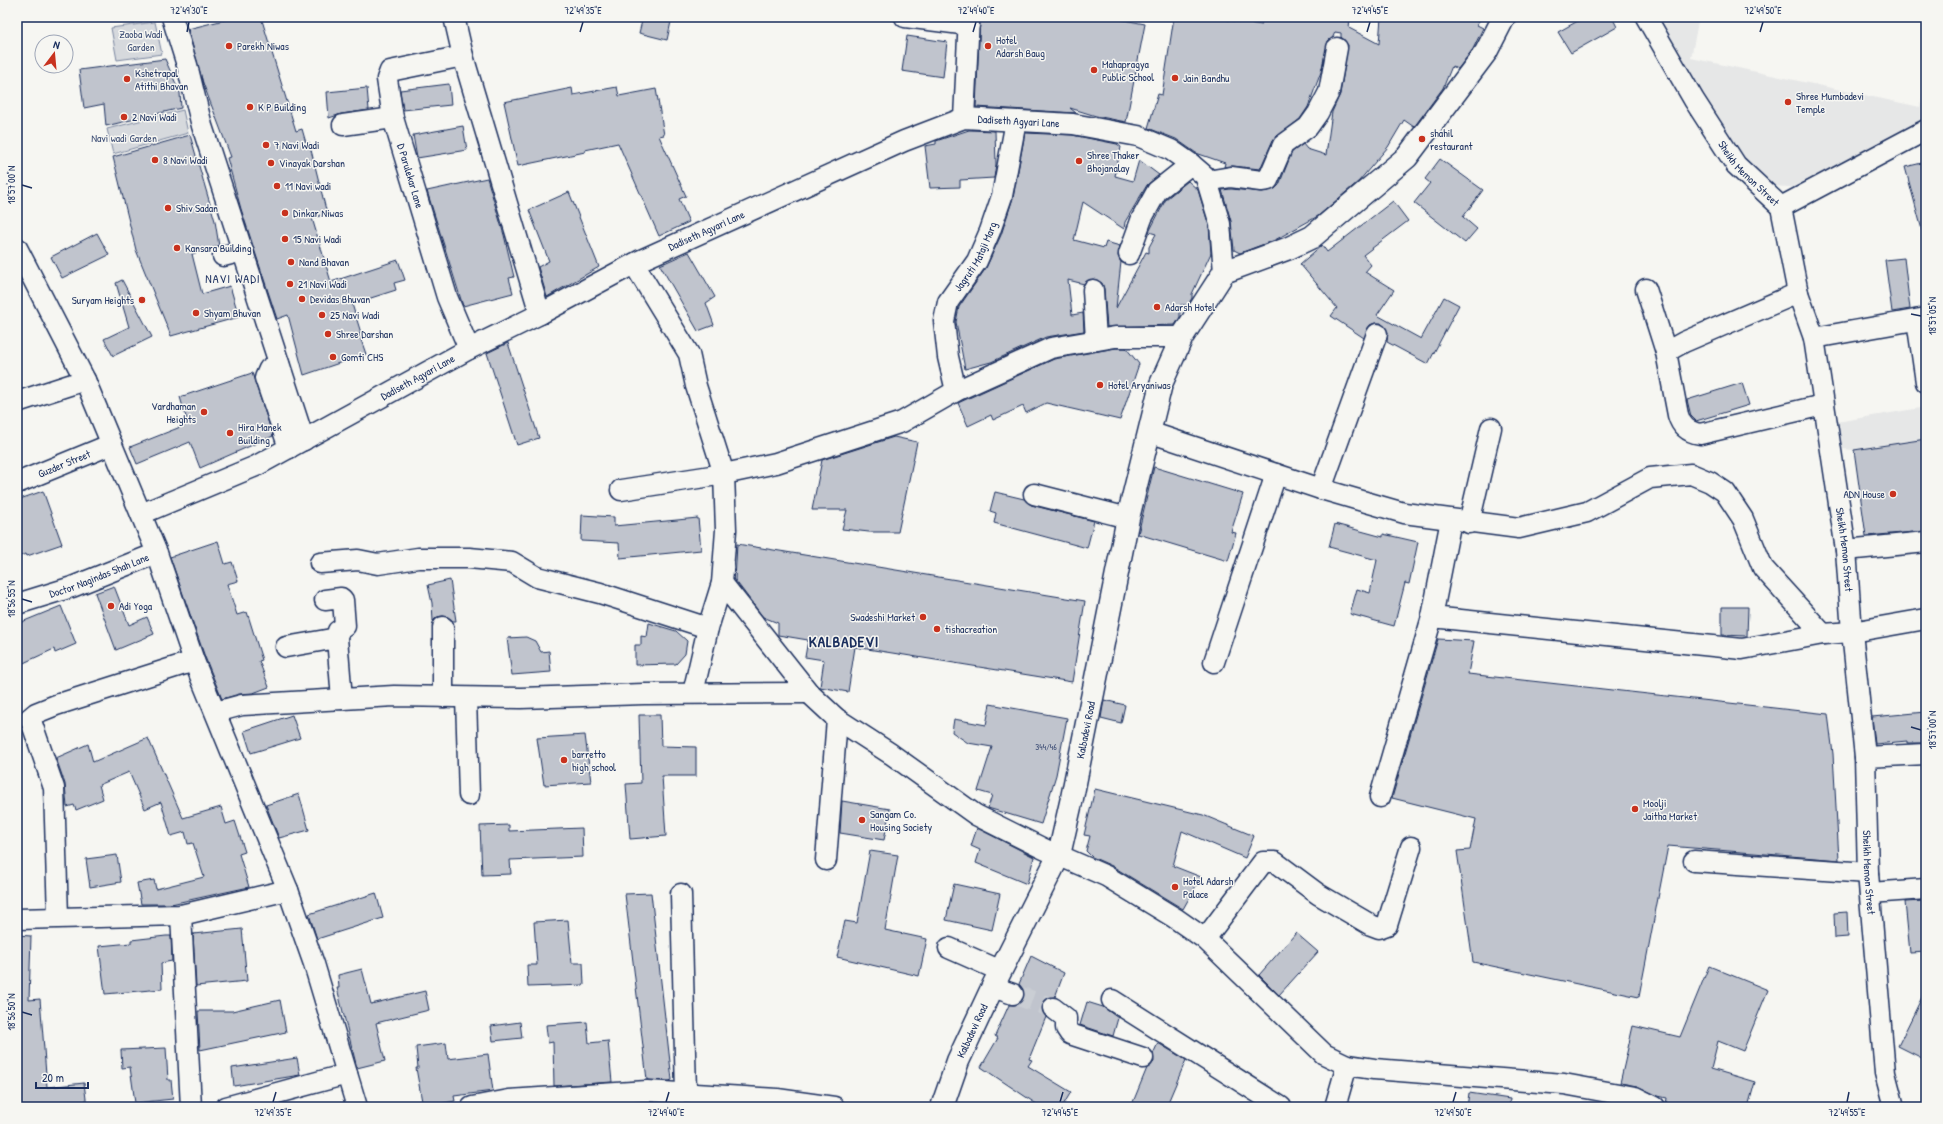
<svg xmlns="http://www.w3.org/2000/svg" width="1943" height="1124" font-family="'Patrick Hand',sans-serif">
  <rect width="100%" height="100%" fill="#f6f6f2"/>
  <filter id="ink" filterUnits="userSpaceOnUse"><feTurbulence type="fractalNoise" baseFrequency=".025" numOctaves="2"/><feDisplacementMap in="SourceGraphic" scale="8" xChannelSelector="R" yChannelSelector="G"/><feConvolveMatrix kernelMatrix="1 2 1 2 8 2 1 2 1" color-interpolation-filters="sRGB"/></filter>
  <g filter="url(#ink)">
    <!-- built -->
    <g fill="#e6e7e7">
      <polygon points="1646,17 1699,17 1691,58 1920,107 1926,80 1926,122 1792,187 1766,186 1745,169"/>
      <polygon points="1926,407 1926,439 1854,450 1842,449 1836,436 1837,422"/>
    </g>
    <!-- park -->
    <g fill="#d6d9dd" stroke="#78849e">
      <polygon points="155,22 162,54 117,60 111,28"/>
      <polygon points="183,110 188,133 113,154 107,129"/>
    </g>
    <!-- building -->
    <g fill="#c0c4cd" stroke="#1b2f5e">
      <polygon points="236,17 261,17 296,131 302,129 306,143 309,142 327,214 312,218 331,282 398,260 405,280 394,283 396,290 352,304 361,333 359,334 366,354 304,375 288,315 277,319 241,209 227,158 231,157 203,83 188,29"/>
      <polygon points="643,17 672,17 667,40 639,33"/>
      <polygon points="980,17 1108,17 1145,24 1126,122 1096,116 1070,108 1076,113 976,107"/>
      <polygon points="1174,17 1210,17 1262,25 1260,17 1350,17 1349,28 1379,44 1381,17 1481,17 1477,25 1483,28 1473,49 1458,69 1452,66 1443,88 1414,127 1404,120 1388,147 1359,181 1318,216 1275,240 1240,253 1234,250 1231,221 1222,190 1231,189 1262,192 1275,189 1279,185 1292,152 1303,144 1307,149 1326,155 1332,112 1340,94 1348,45 1341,37 1341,33 1335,32 1333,37 1328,41 1321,72 1308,107 1300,119 1273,140 1260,169 1233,166 1224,167 1225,163 1196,153 1176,139 1148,128 1158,94 1162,95"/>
      <polygon points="1585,17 1612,17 1617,27 1571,53 1558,32"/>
      <polygon points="907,36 947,42 943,77 902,71"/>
      <polygon points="165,59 180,93 181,108 106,126 104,104 84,108 79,70"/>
      <polygon points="449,84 451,105 403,110 400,90"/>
      <polygon points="617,87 619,96 656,89 664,135 659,136 686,196 679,199 689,222 659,236 618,143 585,150 585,152 518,166 504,102 572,88 573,95"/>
      <polygon points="367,88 369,110 341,114 329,118 327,92"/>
      <polygon points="463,126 467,150 417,158 413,135"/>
      <polygon points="969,130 995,131 996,164 994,178 960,180 960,187 930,188 925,146 936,144 936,141"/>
      <polygon points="1025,133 1072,135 1117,144 1121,147 1115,176 1133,181 1139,160 1159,175 1147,185 1125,222 1124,229 1083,202 1074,240 1104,248 1106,242 1120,246 1118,256 1121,262 1116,308 1146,252 1149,253 1149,247 1156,234 1149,232 1166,199 1188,181 1198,190 1209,226 1211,253 1192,294 1192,298 1188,305 1180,305 1180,317 1175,325 1107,327 1104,289 1102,283 1093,279 1084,284 1068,280 1072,315 1083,313 1084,331 1046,337 991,362 965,369 956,322 959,307 986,268 1001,235 1013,198"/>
      <polygon points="190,135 215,221 219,246 192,254 202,294 230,286 239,317 171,336 136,250 113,157"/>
      <polygon points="1440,159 1483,190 1463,217 1477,229 1465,243 1414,203 1430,183 1425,179"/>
      <polygon points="1926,162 1926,229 1922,230 1905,167"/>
      <polygon points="487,178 504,235 514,277 509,278 513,293 463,306 427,191"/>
      <polygon points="569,192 599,267 547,297 538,267 549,261 529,210"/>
      <polygon points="1393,201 1408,221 1363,255 1371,265 1365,272 1394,290 1377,315 1421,339 1444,297 1459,305 1428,364 1387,342 1388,332 1381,323 1375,323 1370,325 1364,338 1331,316 1337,308 1300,264 1322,245 1327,252"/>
      <polygon points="97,233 109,255 62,278 51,257"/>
      <polygon points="689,252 715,297 706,303 714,325 698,331 660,265"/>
      <polygon points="1904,258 1910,309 1892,312 1885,260"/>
      <polygon points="122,280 152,337 113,356 104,339 129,327 116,283"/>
      <polygon points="508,343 539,438 517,445 487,353"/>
      <polygon points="1116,348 1126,348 1139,364 1120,420 1046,403 1026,413 1023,406 993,420 991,415 968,426 958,403 1054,359"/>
      <polygon points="252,373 273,436 200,468 190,442 137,464 130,447 188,424 180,397"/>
      <polygon points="1742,383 1749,405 1696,421 1691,416 1687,400"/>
      <polygon points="894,437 917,442 898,532 869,532 842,529 847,510 812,510 822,460"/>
      <polygon points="1926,439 1926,531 1866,536 1854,450"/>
      <polygon points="1154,467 1243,494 1231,532 1236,533 1228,561 1138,534"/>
      <polygon points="43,491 62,544 27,556 26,554 17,557 17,500"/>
      <polygon points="995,492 1024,499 1031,505 1094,521 1087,548 994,523 996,513 990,511"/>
      <polygon points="582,515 614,517 614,526 698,518 701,550 620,558 619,543 581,541"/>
      <polygon points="1335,524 1383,537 1383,534 1418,542 1409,584 1405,583 1394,626 1350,614 1357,589 1370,593 1377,560 1329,547"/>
      <polygon points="218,541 225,564 232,562 238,581 227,584 237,615 247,612 262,660 259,661 269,687 253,693 239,694 222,699 205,657 170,557"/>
      <polygon points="737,544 1085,601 1072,682 855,647 848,692 820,687 824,660 805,657 808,640 778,635 778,623 763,617 735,580"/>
      <polygon points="450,580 456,621 453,621 448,617 443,616 437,617 433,621 432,603 428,585"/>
      <polygon points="114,586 129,625 147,617 154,634 116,650 95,593"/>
      <polygon points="61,606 76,644 55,653 54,649 17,666 17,624"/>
      <polygon points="1722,607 1748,607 1747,636 1722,635"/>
      <polygon points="649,623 676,631 687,641 685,654 676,664 635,665 635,645 641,645 641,636 647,637"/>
      <polygon points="526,637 535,641 541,652 549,651 551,672 512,675 507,638"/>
      <polygon points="1438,639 1474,641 1468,674 1828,714 1833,754 1839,860 1668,846 1639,997 1473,962 1457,851 1470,850 1476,819 1392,798"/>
      <polygon points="1104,700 1125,705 1121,723 1101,718"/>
      <polygon points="990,704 1067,718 1056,775 1041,824 988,808 992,795 978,791 992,747 968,743 952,732 954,719 986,725"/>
      <polygon points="1926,712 1926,743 1907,743 1907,741 1875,744 1872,717"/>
      <polygon points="292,715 300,738 251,753 244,731"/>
      <polygon points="639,715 660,715 661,746 696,747 696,776 662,776 666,836 630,839 626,784 641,783"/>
      <polygon points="585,735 591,782 544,785 537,738"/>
      <polygon points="148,738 183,818 221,807 226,824 235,821 245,852 239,854 249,887 171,904 141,904 137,883 154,880 156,889 204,877 193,843 188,844 185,832 171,836 161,802 145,809 129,772 99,785 103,799 76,810 74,805 67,807 65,784 56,758 88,744 93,762"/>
      <polygon points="1095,789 1203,815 1254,836 1245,858 1182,831 1173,866 1201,877 1183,909 1112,866 1092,857 1086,851 1090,836 1084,835"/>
      <polygon points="299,794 309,830 279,838 266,805"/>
      <polygon points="842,801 890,809 884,840 840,833"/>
      <polygon points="509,825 509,831 582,828 583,857 510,860 511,874 482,875 480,826"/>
      <polygon points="977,828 1034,857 1027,884 976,863 980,850 971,846"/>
      <polygon points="870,851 898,855 885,930 927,939 919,976 837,957 845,921 857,923"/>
      <polygon points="117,855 121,882 90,887 86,859"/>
      <polygon points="954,884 1000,894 992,930 946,920"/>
      <polygon points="376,893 383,918 317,939 309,914"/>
      <polygon points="651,893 672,1080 669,1081 647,1080 625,894"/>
      <polygon points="1926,901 1926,952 1910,953 1905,902"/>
      <polygon points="1847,912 1848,937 1835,938 1834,913"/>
      <polygon points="568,920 572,963 583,963 584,985 528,987 527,965 537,965 534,922"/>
      <polygon points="242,929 247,981 196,986 193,934"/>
      <polygon points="1296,933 1318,952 1279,995 1259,975"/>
      <polygon points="17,935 31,936 29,1000 40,999 47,1087 84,1083 87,1107 17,1107"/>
      <polygon points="166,936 171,936 172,961 161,963 162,989 105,994 99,946 131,943 131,940"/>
      <polygon points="1031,956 1064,973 1055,997 1048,998 1042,1006 1042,1012 1046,1017 1029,1059 1032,1060 1028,1066 1071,1092 1062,1107 1041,1107 981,1067 998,1038 995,1036 1009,1005 1016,1005 1024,998 1024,991 1019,984"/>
      <polygon points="1709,966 1768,990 1743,1051 1718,1041 1711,1069 1755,1082 1748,1107 1678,1107 1666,1104 1667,1098 1658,1096 1637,1086 1620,1083 1633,1026 1680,1037"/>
      <polygon points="362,969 371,1004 425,991 429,1010 376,1023 385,1061 357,1068 337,988 339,988 338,975"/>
      <polygon points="1926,989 1926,1060 1898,1046"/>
      <polygon points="280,1000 286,1032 200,1050 198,1011 232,1011"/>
      <polygon points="1087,1002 1103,1007 1118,1018 1113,1036 1080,1025"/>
      <polygon points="520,1022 522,1038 493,1041 491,1026"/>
      <polygon points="587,1022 589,1043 608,1041 612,1082 554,1086 553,1042 548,1043 546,1025"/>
      <polygon points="446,1043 448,1059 488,1054 493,1091 454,1096 455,1101 423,1107 416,1068 418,1068 416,1047"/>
      <polygon points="1158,1043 1186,1060 1166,1107 1131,1107 1147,1068 1154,1062 1153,1054"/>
      <polygon points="166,1048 168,1080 171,1080 173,1099 135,1103 130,1067 122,1068 121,1050"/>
      <polygon points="297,1058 300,1075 234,1086 232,1068"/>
      <polygon points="1469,1093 1510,1099 1509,1107 1467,1107"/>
    </g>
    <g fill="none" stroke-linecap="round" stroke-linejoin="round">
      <!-- minor-tunnel -->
      <polyline stroke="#caced4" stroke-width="20" stroke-dasharray="20 10" stroke-linecap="butt" points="1013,994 1053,1008"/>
      <defs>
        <g id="minor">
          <polyline points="172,17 187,65 202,126 304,440"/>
          <polyline points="454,17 463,56 540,314"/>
          <polyline points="905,17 969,25"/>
          <path id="s1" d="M1646,17L1694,100L1736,165L1781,207L1798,293L1814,338L1846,550L1852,632L1865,757L1868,873L1885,1073L1894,1107"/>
          <path id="s2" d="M463,56L390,71L387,79L393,118L447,297L469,349"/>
          <polyline points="964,118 969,17"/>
          <polyline points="343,125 393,118"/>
          <polyline points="1207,181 1231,177 1261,181 1268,180 1283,145 1308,127 1318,113 1329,92 1337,48"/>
          <polyline points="1781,207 1926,130"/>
          <polyline points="17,248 85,380 157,553 194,661 288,890 314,964 357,1107"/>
          <polyline points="1129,254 1142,218 1157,191 1191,164"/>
          <polyline points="223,256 243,251"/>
          <polyline points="634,264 689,354 696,386 724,474 726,530 722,583 708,628 693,693"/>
          <path d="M1646,289L1666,352L1678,415C1681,426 1688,432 1700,434L1823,405"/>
          <polyline points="1093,290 1096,340"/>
          <polyline points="1917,320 1926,382"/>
          <polyline points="1814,338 1926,318"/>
          <polyline points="1666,352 1684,342 1798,293"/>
          <polyline points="279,364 269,369 265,378 289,448"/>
          <path id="s3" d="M956,391L948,357L944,321L948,302L977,261L990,231L1002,196L1016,121"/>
          <polyline points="17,402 85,380"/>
          <polyline points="1149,432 1321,489 1404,513 1519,528 1587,512 1650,478 1691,474 1710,482 1725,492 1743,519 1763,568 1823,634"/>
          <path id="s4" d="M17,483L112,444"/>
          <polyline points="1321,489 1377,334"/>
          <polyline points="621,490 724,474 776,463 902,422 956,391 1051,348 1115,337 1182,337"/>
          <polyline points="1034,494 1128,518"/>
          <path id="s5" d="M141,514L256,466L469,349L540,314L641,260L904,141L964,118L1073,124L1138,136L1171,150L1191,164L1205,176L1207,181L1220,224L1224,272"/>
          <polyline points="1469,523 1491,428"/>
          <polyline points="1846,550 1926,542"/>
          <polyline points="320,563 358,560 378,564 418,558 469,558 512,562 537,577 600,593 708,628"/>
          <polyline points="722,583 809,693 837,719 891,754 976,815 1044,849 1106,876 1175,918 1205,939 1324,1054 1347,1065 1374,1069 1564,1084 1635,1097 1655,1107"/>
          <polyline points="325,600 341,598 343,600 345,626 338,631 337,638 342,699"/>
          <path id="s6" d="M17,604L72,587L157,553"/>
          <polyline points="1432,617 1742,649 1823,634 1852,632 1926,619"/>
          <polyline points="286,647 337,638"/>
          <polyline points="1214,662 1276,474"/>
          <polyline points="443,697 443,627"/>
          <polyline points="466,698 469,795"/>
          <polyline points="216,712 242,705 394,696 521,698 644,694 809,693"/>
          <polyline points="1865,757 1926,754"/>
          <polyline points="1380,797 1432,617 1451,520"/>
          <polyline points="826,860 837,719"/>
          <polyline points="1694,861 1868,873"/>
          <polyline points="1870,893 1926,889"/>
          <polyline points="681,894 686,1093"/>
          <polyline points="181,915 191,1107"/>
          <polyline points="58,917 54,788 30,718 36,713 56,705 194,661"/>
          <polyline points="17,919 181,915 288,890"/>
          <polyline points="1205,939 1263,862 1275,862 1318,894 1371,925 1379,928 1387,925 1411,847"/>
          <polyline points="949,948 1001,971"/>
          <polyline points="993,987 1013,994"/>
          <polyline points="1112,1000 1281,1107"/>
          <polyline points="1053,1008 1066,1018 1066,1028 1070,1034 1143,1058"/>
          <polyline points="226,1107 347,1074"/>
          <polyline points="472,1107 509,1100 647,1091 777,1099 834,1107"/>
          <polyline points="1335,1107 1347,1065"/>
        </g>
        <g id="major">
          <path id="s7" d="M942,1107L958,1061L994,984L1059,855L1072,798L1128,518L1161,384L1182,337L1224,272L1289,248L1312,237L1407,157L1486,52L1504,17"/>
        </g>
      </defs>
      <!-- minor casing -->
      <use href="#minor" stroke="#1b2f5e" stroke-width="23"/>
      <!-- major casing -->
      <use href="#major" stroke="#1b2f5e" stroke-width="25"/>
      <!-- minor -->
      <use href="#minor" stroke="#f6f6f2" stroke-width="20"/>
      <!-- major -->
      <use href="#major" stroke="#f6f6f2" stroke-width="22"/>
    </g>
  </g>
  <!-- ticks -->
  <path fill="none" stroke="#1b2f5e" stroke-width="1.5" d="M187,32L189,22M580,32L583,22M973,32L976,22M1367,32L1370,22M1760,32L1763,22M22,185L32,188M1911,314L1921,316M22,599L32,602M1911,727L1921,730M22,1012L32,1015M273,1102L276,1092M666,1102L669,1092M1060,1102L1063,1092M1453,1102L1456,1092M1847,1102L1849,1092"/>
  <!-- markers -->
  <g fill="#c8321e" stroke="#f6f6f2" stroke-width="1.5">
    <circle cx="229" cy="46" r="4"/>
    <circle cx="988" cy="46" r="4"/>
    <circle cx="1094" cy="70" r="4"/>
    <circle cx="1175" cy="78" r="4"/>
    <circle cx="127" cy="79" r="4"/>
    <circle cx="1788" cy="102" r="4"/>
    <circle cx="250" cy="107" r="4"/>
    <circle cx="124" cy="117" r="4"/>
    <circle cx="1422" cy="139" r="4"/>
    <circle cx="266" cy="145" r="4"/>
    <circle cx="155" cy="160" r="4"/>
    <circle cx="1079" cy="161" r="4"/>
    <circle cx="271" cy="163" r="4"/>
    <circle cx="277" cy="186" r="4"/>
    <circle cx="168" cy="208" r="4"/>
    <circle cx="285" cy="213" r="4"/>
    <circle cx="285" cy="239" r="4"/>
    <circle cx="177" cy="248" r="4"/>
    <circle cx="291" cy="262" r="4"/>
    <circle cx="290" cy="284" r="4"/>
    <circle cx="302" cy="299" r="4"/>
    <circle cx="142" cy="300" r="4"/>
    <circle cx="1157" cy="307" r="4"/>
    <circle cx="196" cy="313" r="4"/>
    <circle cx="322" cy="315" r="4"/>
    <circle cx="328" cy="334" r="4"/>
    <circle cx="333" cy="357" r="4"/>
    <circle cx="1100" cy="385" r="4"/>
    <circle cx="204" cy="412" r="4"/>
    <circle cx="230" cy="433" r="4"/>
    <circle cx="1893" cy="494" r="4"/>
    <circle cx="111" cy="606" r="4"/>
    <circle cx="923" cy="617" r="4"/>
    <circle cx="937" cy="629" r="4"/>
    <circle cx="564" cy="760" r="4"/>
    <circle cx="1635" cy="809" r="4"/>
    <circle cx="862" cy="820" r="4"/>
    <circle cx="1175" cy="887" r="4"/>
  </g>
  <g text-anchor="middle" stroke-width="3" stroke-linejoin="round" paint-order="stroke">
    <!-- number labels -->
    <g font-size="9" fill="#44547a">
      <text x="1046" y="750">344/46</text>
    </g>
    <!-- park labels -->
    <g font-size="11" fill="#405177" stroke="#f6f6f2">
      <text x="141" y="38">Zaoba Wadi<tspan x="141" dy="13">Garden</tspan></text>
      <text x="124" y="142">Navi wadi Garden</text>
    </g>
    <!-- poi labels -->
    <g font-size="11" fill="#1b2f5e" stroke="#f6f6f2" text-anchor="start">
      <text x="996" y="44">Hotel<tspan x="996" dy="13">Adarsh Baug</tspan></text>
      <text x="237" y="50">Parekh Niwas</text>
      <text x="1102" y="68">Mahapragya<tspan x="1102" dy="13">Public School</tspan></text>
      <text x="135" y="77">Kshetrapal<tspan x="135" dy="13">Atithi Bhavan</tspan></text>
      <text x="1183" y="82">Jain Bandhu</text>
      <text x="1796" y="100">Shree Mumbadevi<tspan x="1796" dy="13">Temple</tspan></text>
      <text x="258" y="111">K P Building</text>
      <text x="132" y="121">2 Navi Wadi</text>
      <text x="1430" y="137">shahil<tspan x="1430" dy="13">restaurant</tspan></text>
      <text x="274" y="149">7 Navi Wadi</text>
      <text x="1087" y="159">Shree Thaker<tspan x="1087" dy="13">Bhojanalay</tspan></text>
      <text x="163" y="164">8 Navi Wadi</text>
      <text x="279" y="167">Vinayak Darshan</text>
      <text x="285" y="190">11 Navi wadi</text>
      <text x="176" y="212">Shiv Sadan</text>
      <text x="293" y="217">Dinkar Niwas</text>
      <text x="293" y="243">15 Navi Wadi</text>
      <text x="185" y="252">Kansara Building</text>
      <text x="299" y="266">Nand Bhavan</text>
      <text x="298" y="288">21 Navi Wadi</text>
      <text x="310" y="303">Devidas Bhuvan</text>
      <text x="134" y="304" text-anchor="end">Suryam Heights</text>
      <text x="1165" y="311">Adarsh Hotel</text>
      <text x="204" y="317">Shyam Bhuvan</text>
      <text x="330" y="319">25 Navi Wadi</text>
      <text x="336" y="338">Shree Darshan</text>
      <text x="341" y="361">Gomti CHS</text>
      <text x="1108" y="389">Hotel Aryaniwas</text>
      <text x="196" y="410" text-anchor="end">Vardhaman<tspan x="196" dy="13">Heights</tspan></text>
      <text x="238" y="431">Hira Manek<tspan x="238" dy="13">Building</tspan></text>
      <text x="1885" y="498" text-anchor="end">ADN House</text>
      <text x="119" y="610">Adi Yoga</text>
      <text x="915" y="621" text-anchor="end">Swadeshi Market</text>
      <text x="945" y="633">tishacreation</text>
      <text x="572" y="758">barretto<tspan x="572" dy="13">high school</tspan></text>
      <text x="1643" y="807">Moolji<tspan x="1643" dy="13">Jaitha Market</tspan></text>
      <text x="870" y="818">Sangam Co.<tspan x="870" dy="13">Housing Society</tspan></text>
      <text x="1183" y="885">Hotel Adarsh<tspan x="1183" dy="13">Palace</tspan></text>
    </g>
    <!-- street labels -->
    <g font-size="11" fill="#1b2f5e" stroke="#f6f6f2">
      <text dy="4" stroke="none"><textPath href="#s5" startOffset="969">Dadiseth Agyari Lane</textPath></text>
      <text dy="4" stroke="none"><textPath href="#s1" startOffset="188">Sheikh Memon Street</textPath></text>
      <text dy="4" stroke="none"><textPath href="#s2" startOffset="183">D Parulekar Lane</textPath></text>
      <text dy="4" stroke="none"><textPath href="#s5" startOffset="633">Dadiseth Agyari Lane</textPath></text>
      <text dy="4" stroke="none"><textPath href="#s3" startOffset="144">Jagruti Mataji Marg</textPath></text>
      <text dy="4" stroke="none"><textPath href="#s5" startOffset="309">Dadiseth Agyari Lane</textPath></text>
      <text dy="4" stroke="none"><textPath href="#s4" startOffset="51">Guzder Street</textPath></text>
      <text dy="4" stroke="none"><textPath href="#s1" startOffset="584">Sheikh Memon Street</textPath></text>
      <text dy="4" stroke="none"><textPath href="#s6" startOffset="87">Doctor Nagindas Shah Lane</textPath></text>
      <text dy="4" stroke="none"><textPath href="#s7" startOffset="406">Kalbadevi Road</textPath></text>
      <text dy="4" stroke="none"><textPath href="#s1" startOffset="908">Sheikh Memon Street</textPath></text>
      <text dy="4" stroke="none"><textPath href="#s7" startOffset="82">Kalbadevi Road</textPath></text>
    </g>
    <!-- neighbourhood labels -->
    <g font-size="12" letter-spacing="1" fill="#1b2f5e" stroke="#f6f6f2">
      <text x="233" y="283">NAVI WADI</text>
    </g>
    <!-- district labels -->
    <g font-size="15" font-weight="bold" letter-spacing="1" fill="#1b2f5e" stroke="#f6f6f2">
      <text x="844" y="647">KALBADEVI</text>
    </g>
  </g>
  <!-- margin -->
  <rect width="1943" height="1124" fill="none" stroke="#f6f6f2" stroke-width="44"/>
  <!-- north arrow -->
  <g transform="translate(54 54) rotate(16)"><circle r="19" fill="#f6f6f2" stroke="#9ea6b7"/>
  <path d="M0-3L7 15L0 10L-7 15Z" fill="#c8321e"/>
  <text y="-6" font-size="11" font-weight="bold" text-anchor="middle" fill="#1b2f5e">N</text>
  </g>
  <!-- scale -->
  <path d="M36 1082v6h52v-6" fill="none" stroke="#1b2f5e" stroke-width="2"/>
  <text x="42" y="1082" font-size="12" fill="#1b2f5e" stroke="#f6f6f2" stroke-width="3" paint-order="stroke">20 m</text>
  <rect x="22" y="22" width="1899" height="1080" fill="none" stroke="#1b2f5e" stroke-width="1.5"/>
  <g font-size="10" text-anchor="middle" fill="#1b2f5e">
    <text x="189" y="14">72°49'30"E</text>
    <text x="583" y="14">72°49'35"E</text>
    <text x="976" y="14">72°49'40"E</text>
    <text x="1370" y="14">72°49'45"E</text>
    <text x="1763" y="14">72°49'50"E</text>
    <text transform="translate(11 185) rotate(-90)" y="4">18°57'00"N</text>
    <text transform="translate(1932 316) rotate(-90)" y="4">18°57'05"N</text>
    <text transform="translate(11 599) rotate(-90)" y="4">18°56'55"N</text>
    <text transform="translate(1932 730) rotate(-90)" y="4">18°57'00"N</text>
    <text transform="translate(11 1012) rotate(-90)" y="4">18°56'50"N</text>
    <text x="273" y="1116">72°49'35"E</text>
    <text x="666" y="1116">72°49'40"E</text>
    <text x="1060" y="1116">72°49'45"E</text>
    <text x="1453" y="1116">72°49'50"E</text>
    <text x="1847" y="1116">72°49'55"E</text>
  </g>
</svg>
